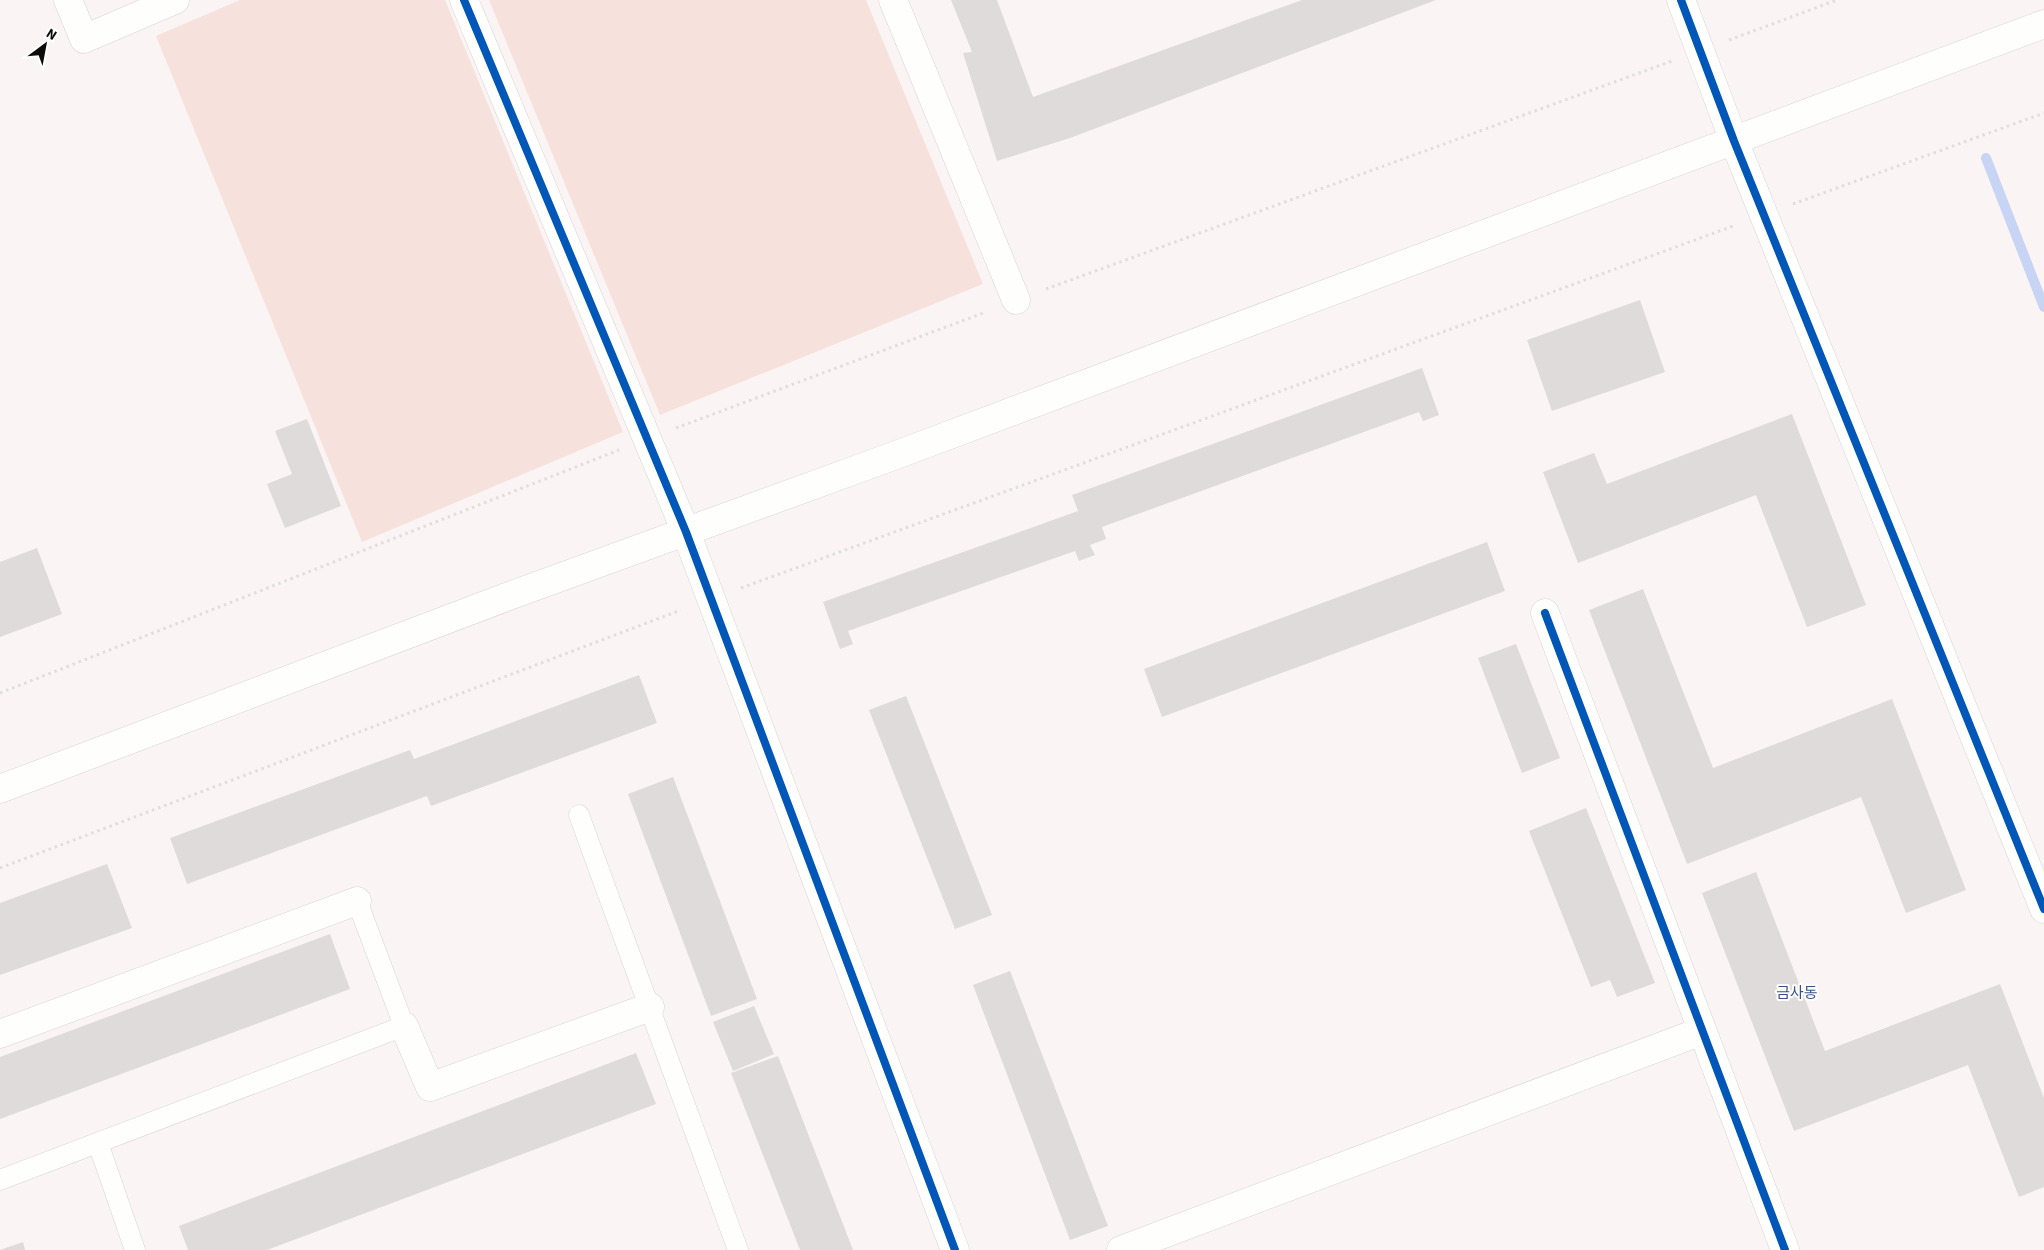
<svg xmlns="http://www.w3.org/2000/svg" width="2044" height="1250" font-family="'Source Sans 3','Noto Sans KR',sans-serif">
  <rect width="100%" height="100%" fill="#faf5f4"/>
  <!-- green -->
  <g fill="#f6e1dd">
    <polygon points="240,0 445,0 623,432 362,542 156,36"/>
    <polygon points="489,0 866,0 983,284 660,415"/>
  </g>
  <g fill="none" stroke-linecap="round" stroke-linejoin="round">
    <!-- stream -->
    <polyline stroke="#c7d4f4" stroke-width="10" points="1986,158 2044,307"/>
  </g>
  <!-- building -->
  <g fill="#dfdbdb">
    <polygon points="951,0 997,0 1033,97 1302,0 1436,0 1070,138 997,161 963,53 972,52"/>
    <polygon points="1640,300 1665,372 1552,411 1527,340"/>
    <polygon points="1422,368 1439,415 1423,421 1419,412 1102,527 1106,539 1090,545 1095,555 1079,561 1075,551 848,631 853,644 840,649 823,602 1078,511 1072,495"/>
    <polygon points="1792,414 1866,605 1807,627 1756,495 1578,563 1543,472 1594,453 1607,484"/>
    <polygon points="307,419 341,506 285,528 267,484 292,474 275,431"/>
    <polygon points="1487,542 1505,591 1162,717 1144,669"/>
    <polygon points="37,548 62,614 0,637 0,562"/>
    <polygon points="1643,589 1713,768 1892,699 1966,890 1906,913 1861,797 1687,864 1589,610"/>
    <polygon points="1516,644 1560,758 1522,773 1478,658"/>
    <polygon points="639,675 657,723 431,806 427,796 187,884 170,838 410,750 414,759"/>
    <polygon points="906,696 992,915 955,929 869,710"/>
    <polygon points="673,777 757,999 711,1016 628,794"/>
    <polygon points="1586,808 1655,983 1617,997 1610,980 1591,987 1529,831"/>
    <polygon points="107,864 132,928 0,975 0,903"/>
    <polygon points="1756,872 1825,1051 2000,984 2044,1098 2044,1187 2019,1197 1968,1065 1794,1131 1702,893"/>
    <polygon points="330,934 350,989 0,1119 0,1057"/>
    <polygon points="1010,971 1108,1226 1070,1240 973,985"/>
    <polygon points="754,1006 774,1054 733,1071 713,1022"/>
    <polygon points="636,1053 656,1104 267,1250 188,1250 179,1226"/>
    <polygon points="778,1056 853,1250 800,1250 731,1073"/>
    <polygon points="23,1242 25,1250 0,1250"/>
  </g>
  <g fill="none" stroke-linecap="round" stroke-linejoin="round">
    <defs>
      <g id="service">
        <polyline points="579,815 738,1250"/>
        <polyline points="98,1143 135,1250"/>
        <polyline points="0,1180 404,1026 357,901"/>
      </g>
      <g id="minor">
        <polyline points="68,0 84,39 175,0"/>
        <polyline points="464,0 686,532"/>
        <polyline points="893,0 1016,300"/>
        <polyline points="1681,0 1734,141 2044,909"/>
        <polyline points="1545,613 1785,1250"/>
        <polyline points="404,1026 430,1087 650,1007"/>
        <polyline points="0,1034 357,901"/>
        <polyline points="1121,1250 1702,1031"/>
      </g>
      <polyline id="tertiary" points="686,532 955,1250"/>
      <polyline id="trunk" points="0,789 509,596 888,458 2044,24"/>
    </defs>
    <!-- service casing -->
    <use href="#service" stroke="#d7d3d2" stroke-width="21"/>
    <!-- minor casing -->
    <use href="#minor" stroke="#d7d3d2" stroke-width="29"/>
    <!-- tertiary casing -->
    <use href="#tertiary" stroke="#d7d3d2" stroke-width="29"/>
    <!-- trunk casing -->
    <use href="#trunk" stroke="#d7d3d2" stroke-width="29"/>
    <!-- path -->
    <g stroke="#dfdddd" stroke-width="3" stroke-dasharray="2.5 4" stroke-linecap="butt">
      <polyline points="1729,40 1837,0"/>
      <polyline points="1793,204 2044,113"/>
      <polyline points="1046,289 1672,61"/>
      <polyline points="676,428 986,312"/>
      <polyline points="741,588 1736,225"/>
      <polyline points="0,693 619,450"/>
      <polyline points="0,868 681,610"/>
    </g>
    <!-- service -->
    <use href="#service" stroke="#fefefd" stroke-width="20"/>
    <!-- minor -->
    <use href="#minor" stroke="#fefefd" stroke-width="28"/>
    <!-- tertiary -->
    <use href="#tertiary" stroke="#fefefd" stroke-width="28"/>
    <!-- trunk -->
    <use href="#trunk" stroke="#fefefd" stroke-width="28"/>
    <defs>
      <g id="cycleway">
        <polyline points="464,0 686,532 955,1250"/>
        <polyline points="1681,0 1734,141 2044,909"/>
        <polyline points="1545,613 1785,1250"/>
      </g>
    </defs>
    <!-- cycleway casing -->
    <use href="#cycleway" stroke="#fff" stroke-width="11"/>
    <!-- cycleway -->
    <use href="#cycleway" stroke="#0057b8" stroke-width="8"/>
  </g>
  <g text-anchor="middle" stroke-width="4" stroke-linejoin="round" paint-order="stroke">
    <!-- neighbourhood labels -->
    <g font-size="15" fill="#3a528c" stroke="#fff">
      <text x="1797" y="998">금사동</text>
    </g>
  </g>
  <!-- north arrow -->
  <g transform="translate(45 45) rotate(32)" stroke="#ffffff" stroke-width="4" paint-order="stroke">
  <path d="M0-4L9 19L0 12L-9 19Z" fill="#0e0b0b"/>
  <text y="-8" font-size="14" font-weight="bold" text-anchor="middle" fill="#0e0b0b">N</text>
  </g>
</svg>
